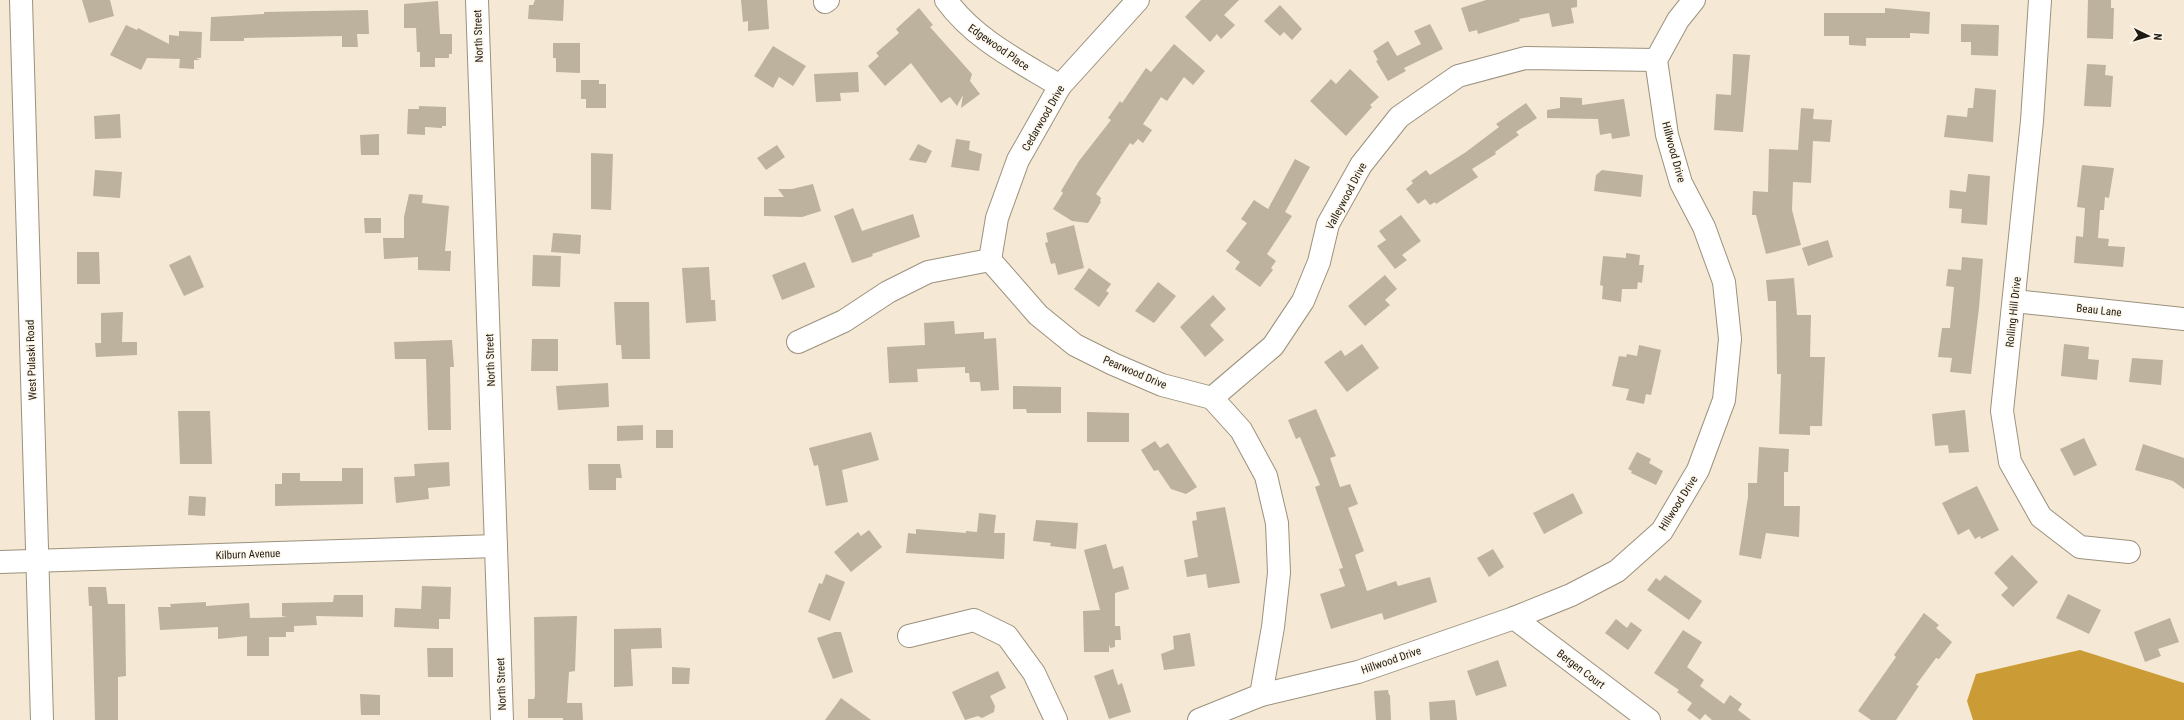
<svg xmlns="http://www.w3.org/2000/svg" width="2184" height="720" font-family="'Roboto Condensed',sans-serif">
  <rect width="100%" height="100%" fill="#f5e9d5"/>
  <!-- forest -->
  <polygon fill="#cb9c35" points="2080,650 2184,683 2184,720 1973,720 1967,701 1976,674"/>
  <!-- building -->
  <g fill="#bdb29e">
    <polygon points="82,0 110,0 114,16 89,23"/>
    <polygon points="535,0 564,0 563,21 528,19 529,5 533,5"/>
    <polygon points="741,0 767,0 769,29 748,31 748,21 743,22"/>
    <polygon points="1201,0 1239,0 1224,15 1235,25 1221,39 1217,34 1210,42 1185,17"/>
    <polygon points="1486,0 1577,0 1577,7 1571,8 1574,23 1552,27 1549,13 1519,19 1520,21 1478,34 1477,30 1469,32 1461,8"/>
    <polygon points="2088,0 2111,0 2111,8 2114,8 2113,39 2087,38"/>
    <polygon points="438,1 440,34 452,34 452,54 449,54 449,58 435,58 435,67 420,67 420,52 417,52 416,28 404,28 404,4"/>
    <polygon points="1280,5 1302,29 1292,40 1284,32 1280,36 1264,21"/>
    <polygon points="919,8 933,25 930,27 972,74 970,81 980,94 961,108 963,95 957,106 950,97 941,103 911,63 885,86 868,66 879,56 876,53 899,33 896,29"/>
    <polygon points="1885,8 1930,12 1929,34 1910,33 1910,38 1866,38 1866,46 1849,45 1849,36 1824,36 1824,13 1885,13"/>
    <polygon points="368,10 369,34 357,34 358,47 342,47 342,36 244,38 244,41 210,41 211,17 264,14 264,12"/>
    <polygon points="1430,24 1443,49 1404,68 1406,71 1388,81 1376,61 1378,60 1373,51 1388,41 1397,56 1421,44 1414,31"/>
    <polygon points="1961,24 1999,25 1998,56 1971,55 1971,42 1961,42"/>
    <polygon points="126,25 137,30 138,28 169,44 169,35 179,36 179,31 202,32 201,58 196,58 200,60 194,60 194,69 179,68 180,59 147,58 141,70 110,55"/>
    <polygon points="553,43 580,43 580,73 556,72 556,58 553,58"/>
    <polygon points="1174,44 1205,71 1193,85 1184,77 1167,101 1161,97 1143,124 1152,130 1143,143 1138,139 1133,145 1130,143 1096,194 1101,198 1100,201 1101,202 1088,223 1072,221 1053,209 1063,193 1061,191 1079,161 1111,120 1108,118 1120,101 1122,103 1146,68 1151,72"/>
    <polygon points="773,46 806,66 793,86 779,77 773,88 754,76"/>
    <polygon points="1733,54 1750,55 1743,132 1714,130 1716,94 1731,95"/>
    <polygon points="2087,64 2106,65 2105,75 2113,76 2111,107 2084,106"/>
    <polygon points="1350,69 1379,97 1370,105 1372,107 1346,136 1310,101 1331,79 1336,84"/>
    <polygon points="858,72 859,92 840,93 841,101 816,102 814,74"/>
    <polygon points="581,80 599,80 599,84 606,84 606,108 586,108 586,99 581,99"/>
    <polygon points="1975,88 1996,90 1993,142 1944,137 1947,115 1967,117 1968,108 1973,108"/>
    <polygon points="1560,97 1582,98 1582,105 1624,99 1630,136 1612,139 1611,133 1600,135 1598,119 1547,118 1547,110 1560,108"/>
    <polygon points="1526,103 1537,118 1516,132 1519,135 1495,152 1496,154 1472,169 1478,177 1436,204 1435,202 1430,205 1425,199 1418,204 1406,189 1413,183 1411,181 1426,170 1430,175 1466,152 1499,127 1496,124"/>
    <polygon points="419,106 446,107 446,126 442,126 442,128 425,127 425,135 407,134 408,109 419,109"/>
    <polygon points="1801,108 1814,109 1813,119 1832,120 1830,142 1813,141 1811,183 1793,182 1792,210 1801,245 1766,254 1756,215 1752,215 1753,191 1768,192 1769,149 1798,150"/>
    <polygon points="120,114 121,138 95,139 94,116"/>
    <polygon points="379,134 379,155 361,155 360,135"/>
    <polygon points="956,139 970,141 969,150 982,154 979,171 951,167"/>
    <polygon points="918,144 932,151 926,163 909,160"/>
    <polygon points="777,145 785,157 766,170 757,158"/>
    <polygon points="591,153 613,154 611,210 591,209"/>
    <polygon points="1295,159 1310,167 1285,212 1292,216 1267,254 1276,261 1271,268 1273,270 1260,287 1235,269 1240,262 1226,251 1247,223 1241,219 1254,200 1268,209"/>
    <polygon points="2082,165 2114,168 2109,198 2105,197 2104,210 2100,210 2098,238 2109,239 2108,246 2125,247 2123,267 2074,263 2076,236 2083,237 2085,208 2077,207"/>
    <polygon points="95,170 122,172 120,198 93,196"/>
    <polygon points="1602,170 1643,175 1641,197 1594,191 1596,175"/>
    <polygon points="1968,174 1990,176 1987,225 1961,223 1962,209 1949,208 1950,190 1966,192"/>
    <polygon points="813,184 821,211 802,217 764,216 764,197 784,197 778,189 792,189"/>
    <polygon points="409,194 423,195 422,203 449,206 445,251 451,251 450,271 418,270 418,257 384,259 383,238 404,238 404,217"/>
    <polygon points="853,208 862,231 913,214 920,237 872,254 873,256 852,263 834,216"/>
    <polygon points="1401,215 1421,241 1402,255 1407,260 1395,269 1377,246 1386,240 1379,231"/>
    <polygon points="364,218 381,218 381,233 365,233"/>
    <polygon points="1074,225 1084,268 1058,275 1055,263 1051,264 1045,243 1048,242 1046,233"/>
    <polygon points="553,233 581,235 580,254 551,252"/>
    <polygon points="1828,240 1833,257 1808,266 1802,248"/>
    <polygon points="77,252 99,252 100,284 77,284"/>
    <polygon points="1626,253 1640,255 1639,265 1644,265 1642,283 1638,282 1637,289 1622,289 1621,302 1602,299 1603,286 1600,285 1603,256 1626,258"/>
    <polygon points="190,255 204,287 184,296 169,265"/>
    <polygon points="533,255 561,256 560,287 532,286"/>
    <polygon points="1962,257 1983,259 1979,308 1971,374 1950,372 1952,358 1938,357 1942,328 1950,328 1954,287 1946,286 1948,269 1961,270"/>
    <polygon points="805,262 815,287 782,300 772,275"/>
    <polygon points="709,267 711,300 715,300 716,321 686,323 682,268"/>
    <polygon points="1089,268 1111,284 1106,291 1109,293 1099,307 1074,289"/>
    <polygon points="1385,275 1397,289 1385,300 1390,305 1365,326 1348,306"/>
    <polygon points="1794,278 1797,315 1811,315 1810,357 1825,357 1822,426 1810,426 1810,435 1779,434 1781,374 1777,374 1776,301 1768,301 1766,280"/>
    <polygon points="1158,282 1176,296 1154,323 1135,311"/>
    <polygon points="1213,295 1226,309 1210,325 1224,340 1205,357 1180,327"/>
    <polygon points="614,302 649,302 650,359 622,359 621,345 616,345"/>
    <polygon points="123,312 122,342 137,342 137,355 96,357 95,343 101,343 101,313"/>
    <polygon points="954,321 955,334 984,332 984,339 996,338 999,390 981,391 980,382 970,382 969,373 965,373 965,367 917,369 918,382 889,383 887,347 925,345 924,323"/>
    <polygon points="532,339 558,339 558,371 531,371"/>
    <polygon points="452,340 454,367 450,367 451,430 428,430 426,359 395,359 394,342"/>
    <polygon points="1362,344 1379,368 1347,392 1324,362 1341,350 1345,356"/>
    <polygon points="2064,344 2089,347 2088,359 2099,360 2097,380 2061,376"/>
    <polygon points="1639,345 1661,350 1651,395 1646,394 1644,404 1626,400 1629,389 1612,386 1619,356 1626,357 1627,354 1637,356"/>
    <polygon points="2132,358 2163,360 2161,385 2129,382"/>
    <polygon points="608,383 609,407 558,410 556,386"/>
    <polygon points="1013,386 1061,387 1061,413 1027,413 1026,409 1013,409"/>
    <polygon points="1316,409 1336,456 1330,458 1340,487 1350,484 1358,504 1348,508 1364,551 1355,555 1367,591 1396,581 1398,586 1430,577 1437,602 1384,620 1382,613 1331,629 1320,594 1345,586 1339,569 1343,568 1315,487 1320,485 1300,437 1296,439 1288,420"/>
    <polygon points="1965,410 1969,452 1949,453 1948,445 1935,446 1932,414"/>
    <polygon points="178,411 210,411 212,464 180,464"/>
    <polygon points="1087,412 1129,413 1129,442 1087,442"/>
    <polygon points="643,425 643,440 617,441 617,426"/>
    <rect x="656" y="430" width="17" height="18"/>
    <polygon points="871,432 879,460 842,470 848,502 826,506 818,465 814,466 809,448"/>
    <polygon points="2084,438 2097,465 2074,476 2060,449"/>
    <polygon points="1155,441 1160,448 1168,443 1197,487 1186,494 1171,489 1158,470 1154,471 1141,450"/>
    <polygon points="2143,444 2184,458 2184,489 2173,481 2135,470"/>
    <polygon points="1759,447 1789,449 1788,472 1784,472 1784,506 1800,506 1799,537 1766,533 1761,559 1739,555 1748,497 1748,483 1757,483"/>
    <polygon points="1637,452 1651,459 1649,463 1663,471 1656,485 1631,473 1632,471 1628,469"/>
    <polygon points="449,462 450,486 428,488 429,499 396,503 394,477 415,476 414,464"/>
    <polygon points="588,464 620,464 622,478 616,478 616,490 589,490"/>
    <polygon points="342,468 363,468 363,504 275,506 275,484 282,484 282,473 300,473 300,481 342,481"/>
    <polygon points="1977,486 1999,530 1981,539 1980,536 1975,539 1969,529 1958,535 1942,503"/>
    <polygon points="1573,493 1583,513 1544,534 1533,513"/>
    <polygon points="189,496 206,497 205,516 188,515"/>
    <polygon points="1225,507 1240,583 1208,588 1206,574 1187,577 1184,560 1198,557 1192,521 1197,520 1196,512"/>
    <polygon points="979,513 996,515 994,533 1005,533 1004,559 906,553 908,533 916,534 916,529 966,533 966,531 977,532"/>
    <polygon points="1036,520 1078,523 1076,549 1050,546 1051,543 1033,541"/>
    <polygon points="869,530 882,547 851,572 834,552 858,532 861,536"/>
    <polygon points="1106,544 1113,569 1123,566 1129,589 1115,593 1115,626 1120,626 1121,640 1115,640 1115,647 1110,648 1109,644 1109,652 1084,652 1083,611 1100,610 1084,550"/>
    <polygon points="1493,549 1504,567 1489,577 1477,558"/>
    <polygon points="2012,555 2038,582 2013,607 2001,595 2008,588 1994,573"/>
    <polygon points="826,574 845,582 830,621 808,612 819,583 822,584"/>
    <polygon points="1665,575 1702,601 1689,620 1647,590 1656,578 1660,581"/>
    <polygon points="422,586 451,587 450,619 439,619 439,629 394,627 395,608 421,609"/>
    <polygon points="88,587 106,587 108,604 125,604 126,676 118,677 118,720 95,720 92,606 89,606"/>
    <polygon points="2068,594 2101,610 2089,634 2056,618"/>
    <polygon points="334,595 363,595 363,617 316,616 317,625 294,626 294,632 286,632 286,637 269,637 269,656 247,656 247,636 218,639 218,627 160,630 158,607 171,607 170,604 206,602 206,606 249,603 250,618 287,617 282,616 282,603 333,602"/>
    <polygon points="1924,613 1939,625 1936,628 1952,642 1939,659 1936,658 1916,685 1919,686 1896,720 1871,720 1858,711 1896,657 1894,655"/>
    <polygon points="577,616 575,671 569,672 567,703 582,703 583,720 563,720 563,718 528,718 528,699 534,699 535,696 534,617"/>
    <polygon points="2170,618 2179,642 2158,649 2161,656 2145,662 2134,632"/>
    <polygon points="1616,619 1627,628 1631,622 1642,630 1628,650 1605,633"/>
    <polygon points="661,628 662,648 631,649 633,686 614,687 614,629"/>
    <polygon points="1683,630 1702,642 1687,667 1704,680 1700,686 1724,704 1730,695 1742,704 1738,710 1751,720 1712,720 1705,714 1700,720 1687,710 1692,703 1677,692 1679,690 1654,673"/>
    <polygon points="835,632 841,632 853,672 833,679 817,638"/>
    <polygon points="1190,633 1195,666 1164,670 1161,654 1174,649 1173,636"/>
    <polygon points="427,648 453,648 453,677 428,677"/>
    <polygon points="1498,660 1507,686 1476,696 1467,671"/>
    <polygon points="672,667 690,668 689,684 672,684"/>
    <polygon points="1113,669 1118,685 1122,683 1131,712 1109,719 1094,676"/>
    <polygon points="998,671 1006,688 990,696 995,706 994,712 982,718 978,716 965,720 952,692"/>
    <polygon points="1388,690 1389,695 1390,695 1391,720 1376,720 1374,691"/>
    <polygon points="360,694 380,695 380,715 361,715"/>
    <polygon points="841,698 871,720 825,720"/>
    <polygon points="1455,700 1457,720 1430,720 1429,702"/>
  </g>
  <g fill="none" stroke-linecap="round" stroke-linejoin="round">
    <defs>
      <g id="minor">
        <polyline points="477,0 502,720"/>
        <path d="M946,0C974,39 1019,61 1060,86"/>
        <polyline points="2040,0 2032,121 2002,411 2010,462 2041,517 2080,547 2129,552"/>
        <polyline points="825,2 828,0"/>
        <polyline points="990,260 1038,315 1075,345 1113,364 1162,385 1212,398 1241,430 1266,476 1277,523 1279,573 1273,627 1261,695"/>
        <polyline points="990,260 997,218 1018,160 1060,86 1138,0"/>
        <polyline points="2014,301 2184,319"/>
        <polyline points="798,342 844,321 888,292 928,272 990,260"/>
        <polyline points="1212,398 1273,346 1303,301 1319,262 1328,224 1361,165 1399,117 1458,76 1525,58 1656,60"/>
        <polyline points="0,562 496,546"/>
        <polyline points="1514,618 1649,720"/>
        <polyline points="909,636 974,620 1007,636 1034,673 1056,720"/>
        <polyline points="1199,720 1261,695 1358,672 1514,618 1571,595 1617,571 1662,531 1698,470 1724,400 1730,339 1724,282 1704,227 1681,183 1667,135 1656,60 1678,20 1694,0"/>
      </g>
      <polyline id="major" points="21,0 42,720"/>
    </defs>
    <!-- minor casing -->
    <use href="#minor" stroke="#9b917d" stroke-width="24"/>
    <!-- major casing -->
    <use href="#major" stroke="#9b917d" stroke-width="24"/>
    <!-- minor -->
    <use href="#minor" stroke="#fff" stroke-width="22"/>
    <!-- major -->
    <use href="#major" stroke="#fff" stroke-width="22"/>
  </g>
  <g text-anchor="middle" stroke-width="3" stroke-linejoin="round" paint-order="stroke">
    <!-- street labels -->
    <g font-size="11" fill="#1f1b14" stroke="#fef7eb">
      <text transform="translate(478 36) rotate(-92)" y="4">North Street</text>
      <text transform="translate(999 47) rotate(35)" y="4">Edgewood Place</text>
      <text transform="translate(1043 118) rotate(-60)" y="4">Cedarwood Drive</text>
      <text transform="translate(1674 152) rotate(75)" y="4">Hillwood Drive</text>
      <text transform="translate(1346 196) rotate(-62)" y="4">Valleywood Drive</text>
      <text transform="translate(2099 310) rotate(6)" y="4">Beau Lane</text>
      <text transform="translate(2013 312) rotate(-84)" y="4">Rolling Hill Drive</text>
      <text transform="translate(31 360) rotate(-92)" y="4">West Pulaski Road</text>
      <text transform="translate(490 360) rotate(-92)" y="4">North Street</text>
      <text transform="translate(1135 372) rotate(23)" y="4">Pearwood Drive</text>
      <text transform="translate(1678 503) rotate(-58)" y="4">Hillwood Drive</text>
      <text transform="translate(248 554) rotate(-2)" y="4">Kilburn Avenue</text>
      <text transform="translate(1391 660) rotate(-19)" y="4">Hillwood Drive</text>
      <text transform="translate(1581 669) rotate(37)" y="4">Bergen Court</text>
      <text transform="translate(501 684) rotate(-92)" y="4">North Street</text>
    </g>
  </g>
  <!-- north arrow -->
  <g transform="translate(2148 36) rotate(95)" stroke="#fef7eb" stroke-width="3" paint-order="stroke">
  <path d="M0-3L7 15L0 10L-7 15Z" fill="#1f1b14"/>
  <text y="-6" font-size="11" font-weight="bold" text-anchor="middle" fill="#1f1b14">N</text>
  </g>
</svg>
